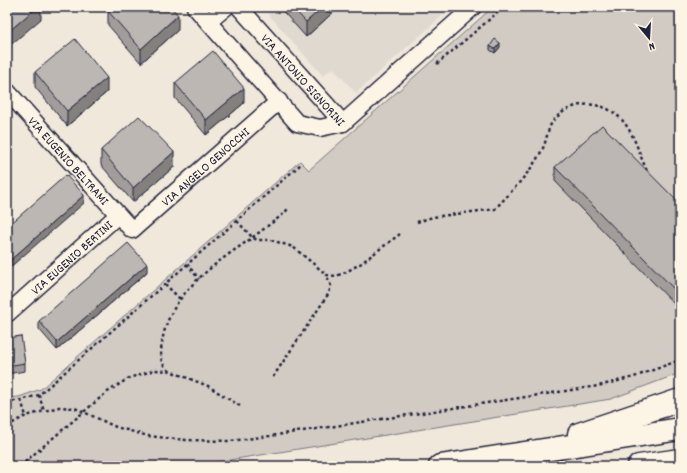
<svg xmlns="http://www.w3.org/2000/svg" width="687" height="473" font-family="Dekko,sans-serif">
  <rect width="100%" height="100%" fill="#efe8db"/>
  <filter id="ink" filterUnits="userSpaceOnUse"><feTurbulence type="fractalNoise" baseFrequency=".025" numOctaves="2"/><feDisplacementMap in="SourceGraphic" scale="8" xChannelSelector="R" yChannelSelector="G"/><feConvolveMatrix kernelMatrix="1 2 1 2 8 2 1 2 1" color-interpolation-filters="sRGB"/></filter>
  <g filter="url(#ink)">
    <!-- built -->
    <polygon fill="#e0d9cf" points="262,7 452,7 356,93 333,68 323,76"/>
    <!-- green -->
    <polygon fill="#d1cbc3" stroke="#7a767f" points="493,7 680,7 680,373 611,399 192,466 7,466 7,398 19,397 41,389 300,161 309,170"/>
    <g fill="none" stroke-linecap="round" stroke-linejoin="round">
      <defs>
        <g id="minor">
          <polyline points="195,7 297,123 320,128 343,123 473,7"/>
          <path id="s1" d="M239,7L343,123"/>
          <polyline points="208,22 226,7"/>
          <path id="s2" d="M7,91L132,230L279,101"/>
          <path id="s3" d="M7,314L118,215"/>
        </g>
        <g id="motorway">
          <polyline points="579,434 680,400"/>
          <polyline points="440,466 680,429"/>
          <polyline points="639,466 680,460"/>
        </g>
      </defs>
      <!-- minor casing -->
      <use href="#minor" stroke="#22223b" stroke-width="19"/>
      <!-- motorway casing -->
      <use href="#motorway" stroke="#22223b" stroke-width="25"/>
      <!-- path -->
      <g stroke="#22223b" stroke-width="2.5" stroke-dasharray="3 3" stroke-linecap="butt">
        <polyline points="437,64 504,7"/>
        <polyline points="237,221 252,237 257,240 271,240 293,247 327,275 336,276 346,272 360,264 400,234"/>
        <path d="M417,222L433,217L495,209C507,196 520,183 531,168C535,162 539,156 542,150C547,141 547,129 553,121C573,97 609,100 626,125C636,139 640,157 648,173"/>
        <polyline points="187,264 199,279"/>
        <polyline points="165,284 180,299"/>
        <path d="M169,371C168,369 164,366 163,364C160,359 161,349 162,343C168,295 213,265 249,240C260,232 270,224 281,216L288,209"/>
        <polyline points="273,377 329,293 331,286 327,276"/>
        <polyline points="39,395 44,411"/>
        <polyline points="21,400 26,416"/>
        <polyline points="7,402 21,400 39,395 301,164"/>
        <polyline points="7,426 26,416 59,407 75,408 116,427 148,436 186,440 230,441 270,436 598,386 634,377 680,360"/>
        <polyline points="20,466 106,393 129,378 155,370 170,371 208,386 240,406"/>
      </g>
      <!-- minor -->
      <use href="#minor" stroke="#fcf5e5" stroke-width="16"/>
      <!-- motorway -->
      <use href="#motorway" stroke="#fcf5e5" stroke-width="22"/>
    </g>
    <!-- wall -->
    <g fill="#a29d9a" stroke="#22223b">
      <polygon points="279,7 339,7 306,37"/>
      <polygon points="108,11 178,30 141,63 108,25"/>
      <polygon points="490,46 500,47 495,53 490,50"/>
      <polygon points="35,72 107,92 67,126 35,87"/>
      <polygon points="175,83 244,103 206,135 175,98"/>
      <polygon points="101,150 174,167 133,202 101,165"/>
      <polygon points="555,167 680,204 680,308 679,309 555,181"/>
      <polygon points="147,272 57,350 39,329 39,321"/>
      <polygon points="7,338 25,363 25,371 7,374"/>
    </g>
    <!-- shaded-wall -->
    <g fill="#84807d" stroke="#22223b">
      <polygon points="37,7 41,7 41,19 7,48 7,33"/>
      <polygon points="323,7 339,7 306,37 306,22"/>
      <polygon points="178,15 178,30 141,63 141,49"/>
      <polygon points="500,43 500,47 495,53 495,49"/>
      <polygon points="107,78 107,92 67,126 67,111"/>
      <polygon points="244,88 244,103 206,135 206,120"/>
      <polygon points="8,137 8,151 7,152 7,138"/>
      <polygon points="174,152 174,167 133,202 133,188"/>
      <polygon points="84,195 84,203 7,270 7,263"/>
      <polygon points="147,264 147,272 57,350 57,342"/>
      <polygon points="679,294 680,294 680,308 679,309"/>
    </g>
    <!-- building -->
    <g fill="#bcb7b3" stroke="#22223b">
      <polygon points="7,7 37,7 7,33"/>
      <polygon points="112,7 171,7 178,15 141,49 108,11"/>
      <polygon points="292,7 323,7 306,22"/>
      <polygon points="75,39 107,78 67,111 35,72"/>
      <polygon points="495,39 500,43 495,49 490,46"/>
      <polygon points="213,51 244,88 206,120 175,83"/>
      <polygon points="139,116 174,152 133,188 101,150"/>
      <polygon points="602,125 680,204 680,294 679,294 555,167"/>
      <polygon points="66,175 84,195 7,263 7,227"/>
      <polygon points="128,243 147,264 57,342 39,321"/>
      <polygon points="21,336 25,363 7,366 7,338"/>
    </g>
  </g>
  <g text-anchor="middle" stroke-width="3" stroke-linejoin="round" paint-order="stroke">
    <!-- street labels -->
    <g font-size="13" fill="#22223b" stroke="#fcf5e5">
      <text dy="5" stroke="none"><textPath href="#s1" startOffset="97">VIA ANTONIO SIGNORINI</textPath></text>
      <text dy="5" stroke="none"><textPath href="#s2" startOffset="93">VIA EUGENIO BELTRAMI</textPath></text>
      <text dy="5" stroke="none"><textPath href="#s2" startOffset="284">VIA ANGELO GENOCCHI</textPath></text>
      <text dy="5" stroke="none"><textPath href="#s3" startOffset="86">VIA EUGENIO BERTINI</textPath></text>
    </g>
  </g>
  <!-- margin -->
  <rect width="687" height="473" fill="none" stroke="#fcf5e5" stroke-width="24"/>
  <rect x="12" y="12" width="663" height="449" fill="none" stroke="#22223b" stroke-width="1.5" filter="url(#ink)"/>
  <!-- north arrow -->
  <g transform="translate(649 38) rotate(162)" stroke="#fcf5e5" stroke-width="3" paint-order="stroke">
  <path d="M0-3L7 15L0 10L-7 15Z" fill="#22223b"/>
  <text y="-6" font-size="11" font-weight="bold" text-anchor="middle" fill="#22223b">N</text>
  </g>
</svg>
